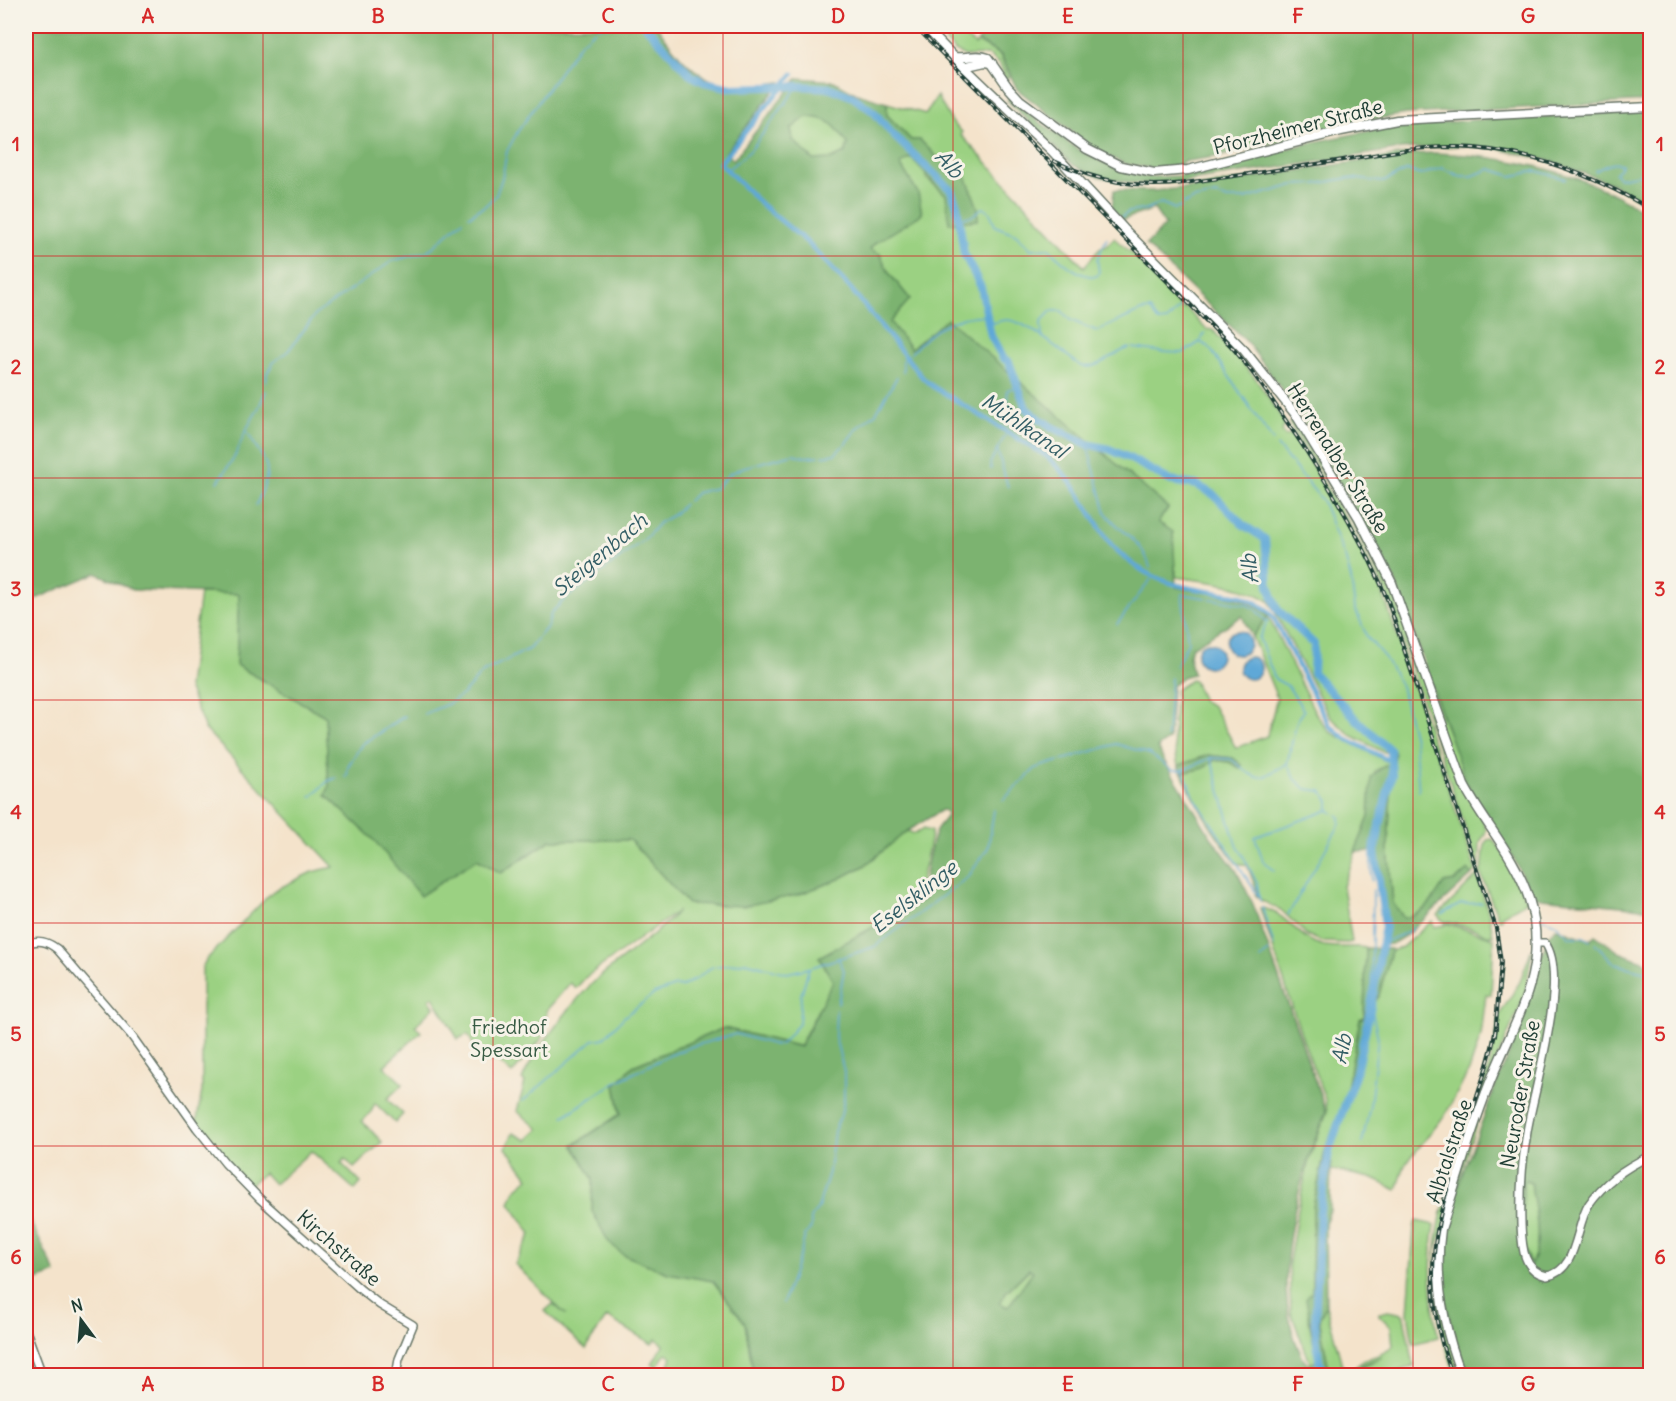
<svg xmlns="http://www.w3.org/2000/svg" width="1676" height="1401" font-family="Delius,sans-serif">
  <rect width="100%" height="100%" fill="#f7f3e8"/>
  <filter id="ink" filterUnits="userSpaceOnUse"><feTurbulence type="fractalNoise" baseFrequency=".0167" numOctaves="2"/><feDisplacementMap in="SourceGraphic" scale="12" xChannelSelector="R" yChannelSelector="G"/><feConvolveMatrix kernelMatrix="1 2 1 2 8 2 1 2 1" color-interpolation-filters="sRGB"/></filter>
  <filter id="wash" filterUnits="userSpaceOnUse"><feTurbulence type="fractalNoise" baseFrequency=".008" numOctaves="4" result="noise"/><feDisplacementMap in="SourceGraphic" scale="24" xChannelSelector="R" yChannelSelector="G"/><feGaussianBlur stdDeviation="1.35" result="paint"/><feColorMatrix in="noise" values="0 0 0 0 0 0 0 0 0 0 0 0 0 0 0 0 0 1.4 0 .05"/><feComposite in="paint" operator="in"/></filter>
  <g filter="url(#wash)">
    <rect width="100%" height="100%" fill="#f4e3cb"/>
    <!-- green -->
    <g fill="#9bd182" stroke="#5d875b" stroke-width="1.5">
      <polygon points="931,26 951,26 956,34 961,35 975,45 978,42 1000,55 1009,77 1005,79 1000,65 989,55 965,56 955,51"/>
      <path d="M937,96L952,122L962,132L961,135L1084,267L1101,247H1105L1114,238L1134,255L1167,288L1164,290L1183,309L1185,307L1206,329L1213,330L1256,379L1285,423L1282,432L1285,436L1292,434L1347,520L1382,591L1476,871L1472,875L1469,870L1455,881L1444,883C1433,901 1425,914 1404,918L1393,903L1388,848L1391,790L1395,754L1394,751L1383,752L1351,735L1330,717L1269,601C1243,584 1207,582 1176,577V571L1158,523L1168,508L947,320L911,349L889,322L910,299L889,273L880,254L869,250L875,243L922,214L918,193L900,164L911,158L925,172L927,179L978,220L940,160L920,140H911L887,115V103L926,114Z"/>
      <path d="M806,117C831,118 834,124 848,144L845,153L832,159L814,160L793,140L791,129Z"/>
      <polygon points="1292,421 1297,422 1323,470 1329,474 1384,571 1486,828 1485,834 1480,842 1479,868 1386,592 1350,517 1289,423"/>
      <path d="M200,593L239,594L236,665L325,716L329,787L326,795L374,840L477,859L501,873L551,840H630L688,904L797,895L839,879L864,866L907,831L915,834L923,829L931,831C932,838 917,897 913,906L819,957L833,981L799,1046L724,1028L633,1066L615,1085L620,1114L573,1145L593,1179L592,1211L622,1254L668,1273L713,1281L745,1323L753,1370L747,1375H670L672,1368L669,1365L672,1357L666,1353L657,1366L652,1364L663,1345L656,1339L652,1344L607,1317L591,1340L586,1349L545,1311L553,1304L566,1315L515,1264L531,1234L510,1203L515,1190L529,1178L506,1148L513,1133L527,1140L539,1129L517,1111L525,1082L522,1080C532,1054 574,1000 596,980C621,958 656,936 678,911L586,977L576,988L570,983L546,1011L547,1014L535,1028L543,1037L512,1074L496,1060L482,1063L468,1034L458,1039L433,997L429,999L434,1007L415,1026L421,1032L384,1066L403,1084L387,1099L403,1114L395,1123L375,1103L371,1112L362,1121L382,1142L354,1168L345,1159L341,1163L361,1183L355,1190L311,1151L274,1184L264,1173L248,1186L196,1125L202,1091V968L206,960L273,891L312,872L334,867L205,729L188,687Z"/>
      <path d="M1268,616L1316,714L1330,732L1388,762L1389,766L1385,765L1375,771L1369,817L1343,886L1352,942L1348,943L1323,942L1307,935L1281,910L1260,900L1255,894L1258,893L1247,865L1236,863C1216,835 1195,805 1182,773L1204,768L1214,760L1229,762L1240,768L1242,765L1208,755L1178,766L1173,739L1176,690L1191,680L1194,681L1203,701L1213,706L1236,748L1267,736L1277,698L1252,637Z"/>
      <path d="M1493,839L1511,864L1527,901L1501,916L1502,919L1499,920L1480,872C1486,862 1481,851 1487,840Z"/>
      <polygon points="1477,876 1489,914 1493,935 1486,935 1477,930 1441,920 1438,915"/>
      <path d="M1260,908C1282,909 1295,934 1315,943C1332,950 1349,945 1366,948L1364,1017L1360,1019L1346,1094L1325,1151L1313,1207L1312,1292L1309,1321L1317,1360L1311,1365L1291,1313L1289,1262L1297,1214L1309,1159L1327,1112L1325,1099L1303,1040Z"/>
      <polygon points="1432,921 1434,927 1445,925 1445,923 1494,938 1491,995 1486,995 1481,1035 1469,1071 1445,1115 1405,1165 1397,1190 1371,1178 1331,1170 1331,1151 1357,1073 1366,1024 1372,1006 1379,995 1391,951 1402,947"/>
      <path d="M1531,951H1532L1525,995L1496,1061L1435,1254L1459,1375L1456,1376C1435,1323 1429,1267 1442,1212L1491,1060L1500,1014L1520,982Z"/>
      <path d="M1526,1181L1531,1183C1534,1208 1544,1241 1531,1264C1518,1246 1523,1204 1523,1182Z"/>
      <path d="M1416,1221L1435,1225C1428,1263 1431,1300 1438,1337L1413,1344L1408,1313L1414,1228Z"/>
      <polygon points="1030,1269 1033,1271 1008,1307 999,1303 1006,1292"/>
      <path d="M1326,1306L1342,1365L1352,1371C1365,1354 1379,1360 1393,1346L1391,1327L1379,1315V1313L1388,1311L1403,1314L1404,1317L1414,1366L1396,1372L1397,1375H1367L1363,1366L1382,1357L1361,1365L1365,1375H1330L1319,1318Z"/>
    </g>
    <!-- forest -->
    <g fill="#7cb370" stroke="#4e7852" stroke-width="1.5" fill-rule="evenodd">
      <path d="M26,26H657C675,53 696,80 730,86C745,88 765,84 781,82L726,152L733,160L798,78L834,81L857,94L887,103V115L911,140H920L940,160L951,158L964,171L978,208V220L949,223L946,195C932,183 923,171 911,158L900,164L918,193L922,214L875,243L870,249L880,254L889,273L910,299L890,322L911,349L947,319L1168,508L1158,522L1173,532L1176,587C1204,594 1248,593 1268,616L1252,637L1242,616L1192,647L1189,655L1193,674L1182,677L1172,686L1169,739L1158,747L1163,759L1211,837L1236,870L1253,904L1326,1112C1297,1181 1263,1298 1308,1366L1317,1360L1306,1299L1312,1292L1313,1207L1325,1151H1331L1330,1210L1325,1223L1326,1306L1319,1319L1330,1375H756L753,1370L745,1323L713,1281L668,1273L622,1254L608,1241L592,1211L593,1179L574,1145L621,1114L615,1085L633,1066L724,1028L800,1047L833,981L819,957L924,899C922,883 930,846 936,831C938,825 944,822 947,815L946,811L942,810L907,831L864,866L839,879L797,895L744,906L688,904L630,840H551L501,873L477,859L420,896L374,840L326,795L329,787L325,716L236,665L239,594L133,590L96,573L26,603ZM806,117C831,118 834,124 848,144L845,153L832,159L813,160L793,140L791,129ZM1029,1269L1033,1271L1008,1307L999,1303L1006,1292Z"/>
      <polygon points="991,26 1650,26 1650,101 1407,114 1353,123 1226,155 1181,162 1182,168 1155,169 1126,164 1098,152 1017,89 1001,55 978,41"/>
      <polygon points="1010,97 1034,118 1082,152 1114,168 1145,177 1179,176 1314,142 1385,128 1473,120 1650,111 1650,206 1613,184 1551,161 1494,148 1461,146 1402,149 1176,183 1133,183 1096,176 1073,165 1007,100"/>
      <path d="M1436,153C1510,156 1590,173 1650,216V909L1541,898L1531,895L1513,857L1465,780L1395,580L1299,413L1247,342L1146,245L1165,225L1154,209L1122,220L1112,209L1114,190L1153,191L1194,187L1406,154Z"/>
      <polygon points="1208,755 1233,758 1242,765 1240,768 1229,762 1214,760 1204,768 1182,773 1178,766"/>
      <path d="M1385,765L1389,766L1391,776L1394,775L1391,790L1388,848L1393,903L1404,918C1425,915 1433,900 1444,883L1455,881L1469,870L1472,875L1408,934L1392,944L1383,945L1386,926L1376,851L1355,852L1369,817L1371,777Z"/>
      <path d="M1556,928L1590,940L1595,935L1619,952L1650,964V1375L1468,1376C1455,1342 1444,1307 1442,1270C1440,1227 1459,1183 1474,1143C1483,1120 1490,1097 1500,1075C1516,1037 1532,1000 1538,959C1543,952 1547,947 1547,938ZM1526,1181L1531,1183C1534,1207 1544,1241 1531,1264C1518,1246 1523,1204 1523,1182Z"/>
      <polygon points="1366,948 1391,949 1391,951 1379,995 1372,1006 1366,1024 1357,1073 1350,1094 1346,1094 1360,1019 1364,1017"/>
      <polygon points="26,1213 56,1273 26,1284"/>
    </g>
    <!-- water -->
    <g fill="#5fa8d7" stroke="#3f7286" stroke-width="1.5">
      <circle cx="1238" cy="643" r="12"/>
      <circle cx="1209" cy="655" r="12"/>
      <circle cx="1250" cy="668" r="11"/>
    </g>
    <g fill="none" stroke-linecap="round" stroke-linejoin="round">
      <!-- stream -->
      <g stroke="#5fa8d7" stroke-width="1.5">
        <polyline points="606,27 611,26"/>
        <polyline points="599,28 602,27"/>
        <polyline points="727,170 750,151 798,86"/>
        <path d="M1595,171C1602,167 1613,161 1621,164L1620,168L1615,173L1619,178L1650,172"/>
        <polyline points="1184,204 1194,199 1216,195 1227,199 1245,199 1294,185 1316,184 1348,178 1383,182 1408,170 1420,175 1442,168 1460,176 1472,176 1490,169 1512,176 1536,171 1566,179"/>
        <polyline points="469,216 486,205 496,195 502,178 507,151 518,131 580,43 595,30"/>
        <polyline points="1121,217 1129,212 1147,209 1161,203 1175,209 1181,207"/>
        <path d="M959,218L972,216L982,208C991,209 992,218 995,226L1016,234L1031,249L1048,248C1060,259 1079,279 1097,276L1099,272L1097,259L1107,238"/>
        <path d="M988,324C994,323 1001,320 1007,320C1026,320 1064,354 1081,366C1098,371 1112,353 1129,348"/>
        <polyline points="1042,337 1041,322 1051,311 1062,311 1070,320 1097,331 1141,311 1150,310 1159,322 1167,321 1180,307"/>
        <polyline points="1201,340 1205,333"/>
        <polyline points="1133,348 1162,352 1183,353 1200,342 1209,347 1273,441"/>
        <path d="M911,353C932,328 953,316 986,315"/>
        <polyline points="903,372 903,361 909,355"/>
        <polyline points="266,383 267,373 273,363 288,351 316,314 392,261 425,252 433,247 463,220"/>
        <polyline points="1010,426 1007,390 1017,386"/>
        <polyline points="845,444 858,427 876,413 897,377"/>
        <path d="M1087,444L1106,513C1122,535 1143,539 1150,568"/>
        <polyline points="1277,446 1322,500 1345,557 1351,579 1355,608 1367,637 1385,658 1401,686 1414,739 1419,791"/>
        <polyline points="997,449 1008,487"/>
        <polyline points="823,456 835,454 843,446"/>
        <polyline points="991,469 990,463 1006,434"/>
        <polyline points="218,482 235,456 246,430"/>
        <polyline points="688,501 696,493 716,488 729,474 744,467 793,454 805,457 819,456"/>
        <path d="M256,505C276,464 266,465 246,430L258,409L266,391"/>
        <polyline points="1268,620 1259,638 1275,679 1288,686 1304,711 1297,721 1287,764 1294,778 1306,789 1322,791 1329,801 1329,810 1333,813"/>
        <polyline points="1117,624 1151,579"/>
        <polyline points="1176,666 1188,642 1182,594 1248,605 1255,609 1266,621"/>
        <polyline points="424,714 450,703 463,694 483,672 529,649 547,627 551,613 564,600 645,539 659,523 673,515 684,504"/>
        <polyline points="1167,737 1171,678"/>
        <polyline points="1211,758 1234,838 1257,883 1260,901"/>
        <polyline points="1183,770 1195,798 1259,897"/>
        <polyline points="344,776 347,777 348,766 362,744 405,716"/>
        <polyline points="311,797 328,781 336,778"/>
        <polyline points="1003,800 1036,768 1116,744 1150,754 1172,770 1183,770 1211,758 1231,759 1250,774 1256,777 1263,777 1287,764"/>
        <polyline points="1274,871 1263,861 1255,837 1329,810"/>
        <path d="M1372,881C1369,845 1371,834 1385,802"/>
        <polyline points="1374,896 1381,895"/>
        <polyline points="1262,907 1274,946"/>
        <polyline points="1442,914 1461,904 1482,903"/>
        <polyline points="1288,915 1340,824 1340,817 1337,815"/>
        <polyline points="1540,917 1555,923 1570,937 1584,937 1590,941"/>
        <polyline points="1382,943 1408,932 1414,927"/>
        <polyline points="1595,943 1615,964 1650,973"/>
        <polyline points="1261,959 1269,951"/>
        <polyline points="838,1003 844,970 838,958"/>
        <polyline points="523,1101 593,1040 604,1038 625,1016 654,994 676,986 681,987 694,980 712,967 746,962 787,973 809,968"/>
        <polyline points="564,1116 616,1082 668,1056 693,1046 736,1034 775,1045 781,1044 799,1024 801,995 809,968 874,947 968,877 988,848 994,810"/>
        <polyline points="1362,1143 1370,1106 1378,1038 1371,1006 1373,890"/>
        <polyline points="26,1270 30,1275"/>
        <polyline points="783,1303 801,1252 805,1235 811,1228 811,1218 818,1208 829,1172 834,1131 841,1115 844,1099 844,1071 835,1037 836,1009"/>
        <polyline points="1314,1364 1319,1360"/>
        <polyline points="1300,1376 1309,1368"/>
      </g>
      <!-- canal -->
      <path stroke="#5fa8d7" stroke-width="4.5" d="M793,74L720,163L762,205L808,243L850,288L923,378L932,386L1045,455C1076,481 1086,508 1108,540C1112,547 1119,552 1124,557C1157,587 1199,590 1241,596C1255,601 1263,606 1273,617L1329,725L1345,738L1392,762"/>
      <!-- river -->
      <polyline stroke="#5fa8d7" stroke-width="8" points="645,26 692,76 704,82 732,88 798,86 831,88 853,97 874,112 893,135 951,190 957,205 964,254 981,287 991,336 1003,358 1009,362 1026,408 1033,414 1052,427 1087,444 1109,449 1129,458 1171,481 1197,485 1214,495 1242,524 1265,539 1269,586 1277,609 1314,644 1313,673 1358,721 1390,750 1392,775 1385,802 1375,851 1385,926 1371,1006 1356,1072 1329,1151 1320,1211 1315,1324 1319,1360 1326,1376"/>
    </g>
  </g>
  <g filter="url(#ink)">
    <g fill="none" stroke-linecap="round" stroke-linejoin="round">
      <defs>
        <g id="minor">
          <path d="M1536,943H1545C1570,976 1533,1092 1527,1132C1522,1162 1520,1193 1521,1224C1522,1245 1522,1271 1547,1276C1578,1271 1575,1226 1589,1204C1605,1181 1626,1167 1650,1156"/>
          <path d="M26,944C38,939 47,941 57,949L131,1035L197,1128L225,1163L260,1199L361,1290L380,1305L413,1325L399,1359L396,1376"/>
        </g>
        <g id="major">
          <path d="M924,26L960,63L1052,151L1124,229L1244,350L1296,415L1359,518L1392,583L1464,785C1484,823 1516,857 1529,899C1552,973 1511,1025 1487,1090C1469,1136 1456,1183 1441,1229C1434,1278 1444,1330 1462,1376"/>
          <path d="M954,57C966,59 977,53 988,58L1008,87L1020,100L1087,149L1121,166L1154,173L1188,170L1341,131L1397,120L1650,107"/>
          <polyline points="963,67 985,62 992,63"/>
          <polyline points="26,1332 42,1376"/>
        </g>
      </defs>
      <!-- minor casing -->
      <use href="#minor" stroke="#6a7769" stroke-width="10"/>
      <!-- major casing -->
      <use href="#major" stroke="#6a7769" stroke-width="11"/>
      <!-- minor -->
      <use href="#minor" stroke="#fff" stroke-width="7"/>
      <!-- major -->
      <use href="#major" stroke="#fff" stroke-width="8"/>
      <defs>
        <g id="rail">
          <path d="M915,26L1230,345C1257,376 1278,409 1301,443C1334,494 1365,545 1388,601L1496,928L1501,962L1495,1036"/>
          <path d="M1054,161C1096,181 1137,189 1184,183C1237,176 1290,168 1343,160C1380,154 1418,146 1456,147C1526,149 1591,174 1650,209"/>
          <path d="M1453,1376C1412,1272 1441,1205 1474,1106C1482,1080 1492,1055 1496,1027"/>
        </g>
      </defs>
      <!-- rail casing -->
      <use href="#rail" stroke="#1f3d34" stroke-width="4"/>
      <!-- rail -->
      <use href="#rail" stroke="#f7f3e8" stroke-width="1.5" stroke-dasharray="4.5" stroke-linecap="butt"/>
    </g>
  </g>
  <!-- grid -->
  <path fill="none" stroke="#d62828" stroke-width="1.5" stroke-opacity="0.55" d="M263,26V1376M493,26V1376M723,26V1376M953,26V1376M1183,26V1376M1413,26V1376M26,256H1650M26,478H1650M26,700H1650M26,923H1650M26,1146H1650"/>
  <g text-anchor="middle" stroke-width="6" stroke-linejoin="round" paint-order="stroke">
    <!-- street labels -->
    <g font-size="20" fill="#1f3d34" stroke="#f7f3e8">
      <text transform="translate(1298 127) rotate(-14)" y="7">Pforzheimer Straße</text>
      <text transform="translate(1338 458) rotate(58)" y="7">Herrenalber Straße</text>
      <text transform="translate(1520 1094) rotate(-80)" y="7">Neuroder Straße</text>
      <text transform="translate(1449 1151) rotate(-72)" y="7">Albtalstraße</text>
      <text transform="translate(339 1248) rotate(41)" y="7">Kirchstraße</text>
    </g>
    <!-- park labels -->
    <g font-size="20" fill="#385b44" stroke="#f7f3e8">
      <text x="509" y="1034">Friedhof<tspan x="509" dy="23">Spessart</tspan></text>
    </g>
    <!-- water labels -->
    <g font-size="21" font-style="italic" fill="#325d65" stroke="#f7f3e8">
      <text transform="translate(949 164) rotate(48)" y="7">Alb</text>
      <text transform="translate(1024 426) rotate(34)" y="7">Mühlkanal</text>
      <text transform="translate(600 555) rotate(-40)" y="7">Steigenbach</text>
      <text transform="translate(1250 569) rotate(-96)" y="7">Alb</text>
      <text transform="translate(914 897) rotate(-38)" y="7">Eselsklinge</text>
      <text transform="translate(1342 1049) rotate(-78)" y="7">Alb</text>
    </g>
  </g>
  <!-- margin -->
  <rect width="1676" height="1401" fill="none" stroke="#f7f3e8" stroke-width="66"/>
  <!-- north arrow -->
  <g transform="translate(81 1320) rotate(344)" stroke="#f7f3e8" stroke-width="4.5" paint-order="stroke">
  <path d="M0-4.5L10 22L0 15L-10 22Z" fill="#1f3d34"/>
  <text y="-9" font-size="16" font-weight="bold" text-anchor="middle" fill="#1f3d34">N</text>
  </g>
  <rect x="33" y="33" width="1610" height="1335" fill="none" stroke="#d62828" stroke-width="2"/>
  <g font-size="20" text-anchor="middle" font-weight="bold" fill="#d62828">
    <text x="148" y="23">A</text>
    <text x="378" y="23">B</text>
    <text x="608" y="23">C</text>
    <text x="838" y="23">D</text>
    <text x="1068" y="23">E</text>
    <text x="1298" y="23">F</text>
    <text x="1528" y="23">G</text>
    <text x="16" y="151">1</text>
    <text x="1660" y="151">1</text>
    <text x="16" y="374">2</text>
    <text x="1660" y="374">2</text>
    <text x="16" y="596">3</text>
    <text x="1660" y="596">3</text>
    <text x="16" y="819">4</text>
    <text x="1660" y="819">4</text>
    <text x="16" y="1041">5</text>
    <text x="1660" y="1041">5</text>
    <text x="16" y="1264">6</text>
    <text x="1660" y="1264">6</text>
    <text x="148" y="1391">A</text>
    <text x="378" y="1391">B</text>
    <text x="608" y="1391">C</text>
    <text x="838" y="1391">D</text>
    <text x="1068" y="1391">E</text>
    <text x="1298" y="1391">F</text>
    <text x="1528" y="1391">G</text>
  </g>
</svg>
